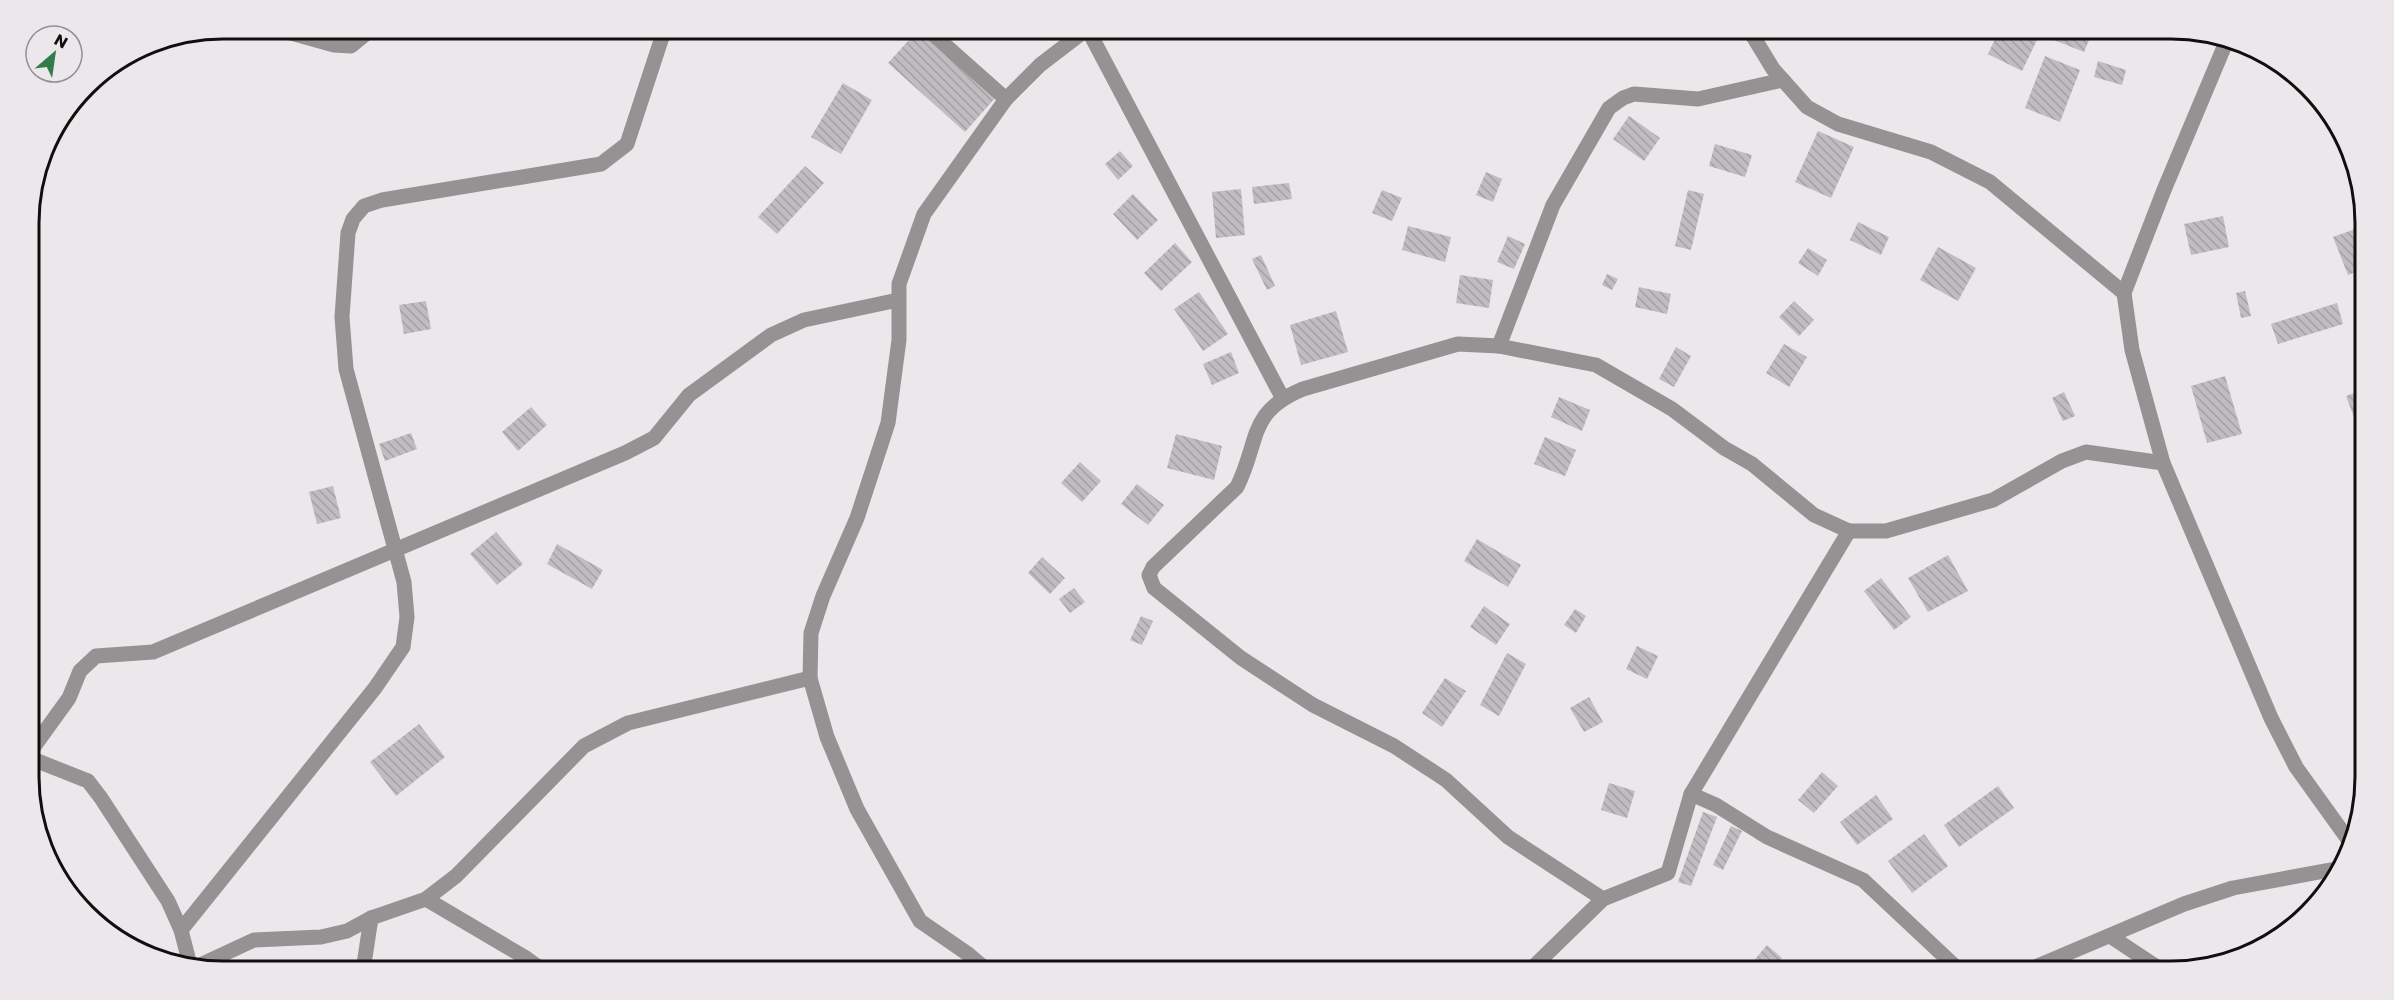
<svg xmlns="http://www.w3.org/2000/svg" width="2394" height="1000" font-family="Poppins,sans-serif">
  <defs>
    <pattern id="building-back-hatch" width="6" height="6" patternUnits="userSpaceOnUse" patternTransform="scale(1.5)"><rect width="6" height="6" fill="#c0bcbf"/><path d="M-1 5l2 2M0 0l6 6M5-1l2 2" fill="none" stroke="#a4a0a3"/></pattern>
  </defs>
  <rect width="100%" height="100%" fill="#ebe7ea"/>
  <!-- building -->
  <g fill="url(#building-back-hatch)">
    <polygon points="2000,28 2015,28 2037,40 2022,71 1988,54"/>
    <polygon points="2053,28 2094,28 2084,52 2049,38"/>
    <polygon points="919,29 995,98 965,132 888,63"/>
    <polygon points="2045,56 2080,70 2060,122 2025,108"/>
    <polygon points="2098,61 2126,70 2122,85 2094,77"/>
    <polygon points="843,83 872,100 841,154 811,137"/>
    <polygon points="1629,116 1660,138 1644,161 1613,139"/>
    <polygon points="1818,131 1854,147 1831,198 1795,182"/>
    <polygon points="1715,144 1752,155 1745,177 1709,166"/>
    <polygon points="1120,151 1133,166 1118,180 1105,164"/>
    <polygon points="805,166 824,183 777,234 758,217"/>
    <polygon points="1486,172 1502,179 1493,202 1476,195"/>
    <polygon points="1289,183 1292,199 1254,204 1252,187"/>
    <polygon points="1241,189 1245,235 1216,238 1212,192"/>
    <polygon points="1382,190 1402,198 1392,221 1372,213"/>
    <polygon points="1688,190 1704,194 1691,250 1675,246"/>
    <polygon points="1133,194 1158,220 1137,240 1113,214"/>
    <polygon points="2223,216 2229,247 2191,255 2184,224"/>
    <polygon points="1858,222 1889,237 1881,255 1850,240"/>
    <polygon points="1408,226 1451,237 1445,262 1402,250"/>
    <polygon points="2355,229 2364,254 2364,269 2348,275 2333,237"/>
    <polygon points="1508,236 1525,244 1514,269 1497,262"/>
    <polygon points="1175,243 1192,262 1161,291 1144,273"/>
    <polygon points="1938,247 1976,268 1958,301 1920,280"/>
    <polygon points="1808,248 1827,260 1818,276 1798,263"/>
    <polygon points="1261,255 1275,286 1267,290 1252,259"/>
    <polygon points="1607,274 1618,279 1612,290 1602,285"/>
    <polygon points="1460,275 1493,280 1489,308 1456,303"/>
    <polygon points="1639,287 1671,294 1667,314 1635,307"/>
    <polygon points="2245,291 2251,316 2241,318 2236,293"/>
    <polygon points="1199,292 1228,334 1203,351 1174,309"/>
    <polygon points="426,301 431,329 404,334 399,305"/>
    <polygon points="1794,301 1814,320 1799,336 1779,317"/>
    <polygon points="2337,303 2343,324 2278,344 2271,324"/>
    <polygon points="1336,311 1348,352 1301,365 1290,325"/>
    <polygon points="1784,344 1807,357 1789,387 1766,373"/>
    <polygon points="1676,347 1691,356 1674,387 1659,379"/>
    <polygon points="1231,352 1239,373 1212,385 1203,364"/>
    <polygon points="2225,376 2242,434 2207,443 2191,386"/>
    <polygon points="2364,389 2365,435 2361,436 2346,396"/>
    <polygon points="2064,392 2075,416 2063,421 2052,398"/>
    <polygon points="1559,397 1590,410 1582,431 1551,417"/>
    <polygon points="531,407 547,425 518,451 502,432"/>
    <polygon points="411,433 417,449 385,461 379,444"/>
    <polygon points="1176,434 1222,446 1214,480 1167,468"/>
    <polygon points="1545,437 1576,450 1565,476 1534,464"/>
    <polygon points="1080,462 1101,481 1082,502 1061,483"/>
    <polygon points="1137,484 1164,505 1148,525 1121,504"/>
    <polygon points="333,486 341,518 317,524 309,492"/>
    <polygon points="496,532 523,564 497,585 470,554"/>
    <polygon points="1477,539 1521,565 1508,587 1464,561"/>
    <polygon points="557,544 603,570 592,589 547,564"/>
    <polygon points="1948,555 1968,591 1928,612 1908,578"/>
    <polygon points="1042,557 1065,578 1050,594 1028,573"/>
    <polygon points="1881,578 1911,617 1894,630 1864,591"/>
    <polygon points="1074,588 1085,602 1070,613 1059,599"/>
    <polygon points="1484,606 1510,624 1496,645 1470,627"/>
    <polygon points="1575,609 1586,616 1576,633 1564,625"/>
    <polygon points="1141,616 1153,621 1142,645 1130,640"/>
    <polygon points="1637,646 1658,656 1647,679 1626,669"/>
    <polygon points="1507,653 1526,664 1499,716 1480,705"/>
    <polygon points="1445,678 1466,691 1442,727 1422,713"/>
    <polygon points="1589,697 1603,722 1584,732 1570,708"/>
    <polygon points="419,724 445,757 396,796 370,762"/>
    <polygon points="1822,772 1838,786 1814,813 1798,800"/>
    <polygon points="1609,783 1635,791 1627,818 1601,810"/>
    <polygon points="1998,786 2014,808 1959,847 1944,825"/>
    <polygon points="1876,795 1893,819 1857,845 1840,822"/>
    <polygon points="1703,812 1717,817 1691,886 1678,882"/>
    <polygon points="1731,826 1742,831 1723,870 1713,865"/>
    <polygon points="1924,834 1948,866 1912,893 1888,861"/>
    <polygon points="1767,945 1782,958 1770,971 1745,971"/>
  </g>
  <g fill="none" stroke-linecap="round" stroke-linejoin="round">
    <!-- minor -->
    <g stroke="#949293" stroke-width="15">
      <polyline points="273,28 334,45 351,46 373,28"/>
      <polyline points="926,28 1006,99"/>
      <polyline points="1087,28 1282,397"/>
      <polyline points="1748,28 1773,69 1807,107 1838,124 1931,152 1990,182 2124,293"/>
      <polyline points="2227,40 2164,190 2124,293 2132,350 2163,463 2271,718 2296,767 2352,845"/>
      <polyline points="1499,346 1553,205 1609,108 1623,98 1634,94 1698,99 1783,80"/>
      <polyline points="30,752 69,698 80,671 96,656 153,652 625,453 654,438 689,395 771,335 804,320 898,300"/>
      <polyline points="30,758 88,781 101,798 168,901 181,930 190,965"/>
      <polyline points="1691,794 1716,805 1767,837 1863,880 1960,971"/>
      <polyline points="426,899 526,958 544,971"/>
      <path d="M1603,899L1508,837L1446,780L1394,746L1313,705L1241,658L1154,588L1149,575L1153,567L1237,487C1260,441 1247,412 1303,389L1458,344L1499,346L1596,365L1672,409L1724,448L1752,464L1814,515L1849,531H1886L1993,500L2062,461L2086,452L2163,463"/>
      <polyline points="181,930 375,688 403,647 407,617 404,582 346,369 342,317 348,233 353,219 364,206 382,200 601,164 627,144 665,28"/>
      <polyline points="2110,936 2163,971"/>
      <polyline points="198,966 254,940 321,937 347,931 371,918 426,899 456,876 584,746 628,723 810,678"/>
      <polyline points="363,971 371,918"/>
      <polyline points="988,971 968,954 920,921 857,809 827,737 810,678 811,633 823,596 857,518 888,423 899,340 899,284 924,214 1006,99 1040,65 1087,29"/>
      <polyline points="1529,971 1603,899 1668,873 1691,794 1849,531"/>
      <polyline points="2026,971 2184,904 2233,888 2341,868"/>
    </g>
  </g>
  <!-- crop -->
  <path d="M0 0H2394V1000H0ZM223 39H2171A184 184 0 0 1 2355 223V777A184 184 0 0 1 2171 961H223A184 184 0 0 1 39 777V223A184 184 0 0 1 223 39Z" fill="#ebe7ea" fill-rule="evenodd"/>
  <path fill="none" stroke="#100e0f" stroke-width="3" d="M223 39H2171A184 184 0 0 1 2355 223V777A184 184 0 0 1 2171 961H223A184 184 0 0 1 39 777V223A184 184 0 0 1 223 39Z"/>
  <!-- north arrow -->
  <g transform="translate(54 54) rotate(29)"><circle r="28" fill="#ebe7ea" stroke="#939092" stroke-width="1.5"/>
  <path d="M0-4.5L10 22L0 15L-10 22Z" fill="#327c4a"/>
  <text y="-9" font-size="16" font-weight="bold" text-anchor="middle" fill="#100e0f">N</text>
  </g>
</svg>
